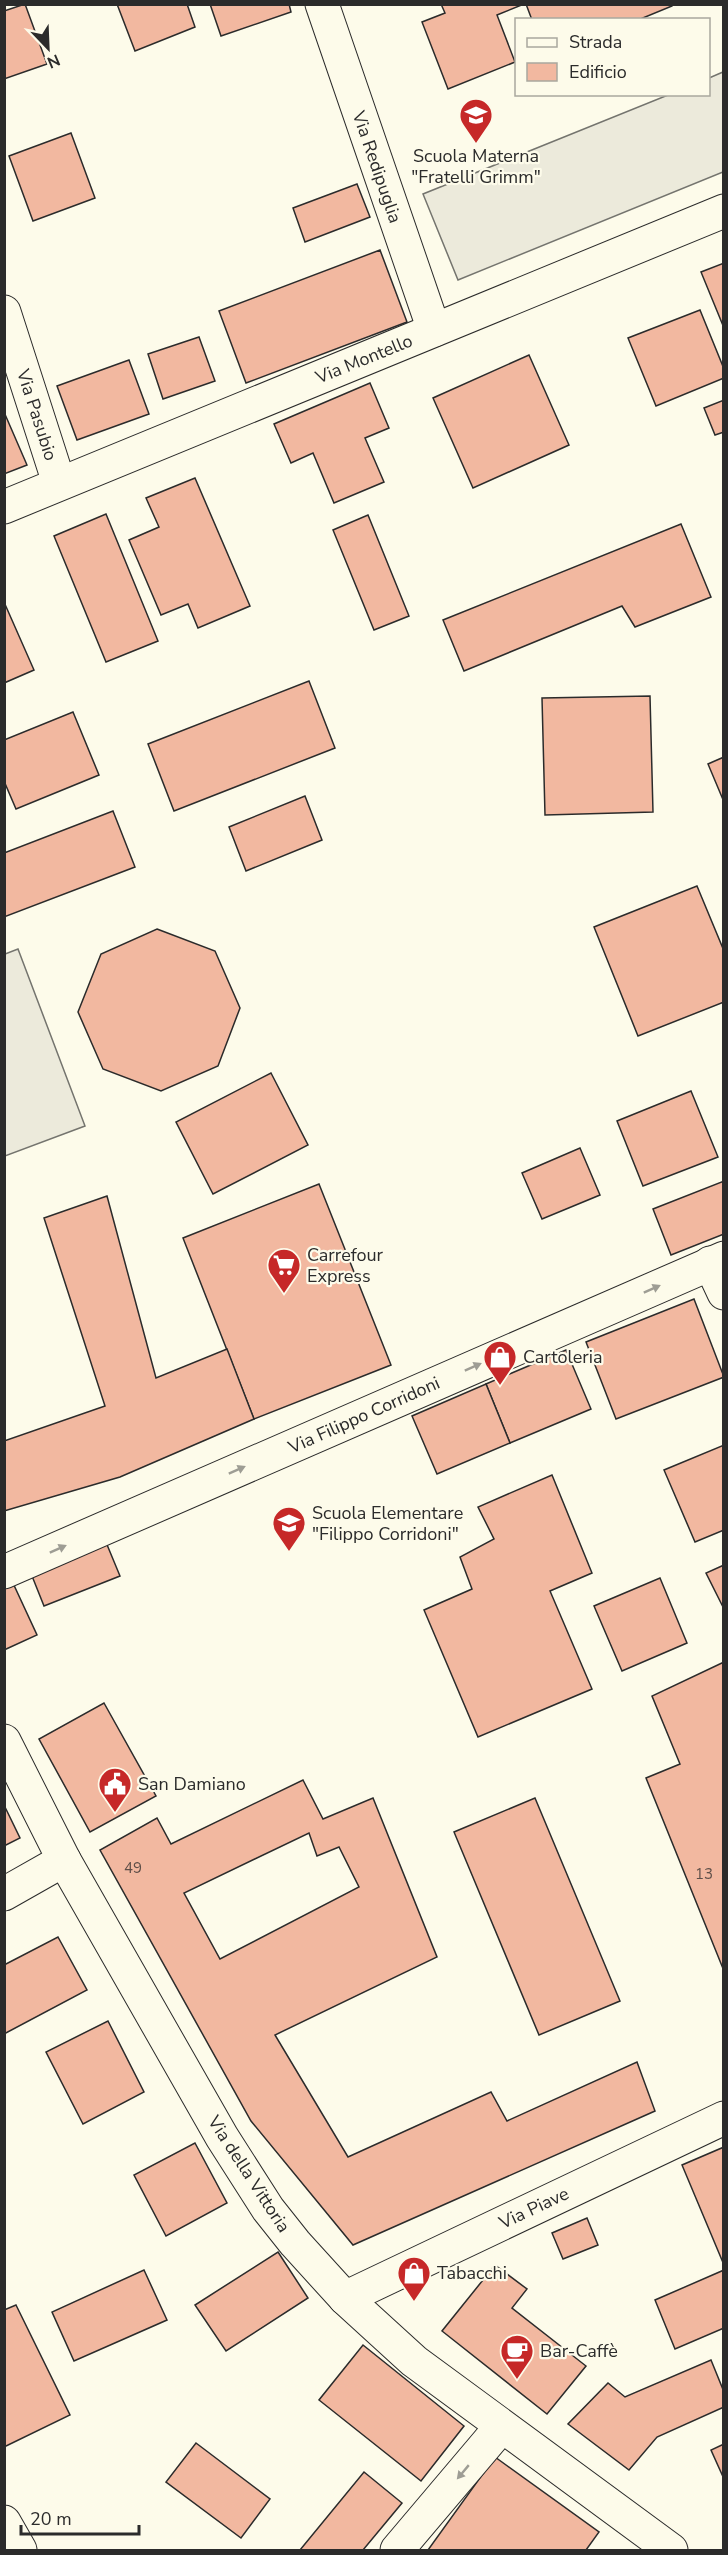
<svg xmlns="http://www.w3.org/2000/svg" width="728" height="2555" font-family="'Nunito Sans',sans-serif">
  <rect width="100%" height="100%" fill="#fdfbea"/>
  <!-- parking -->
  <g fill="#eceadb" stroke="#74746e" stroke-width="1.5">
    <polygon points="723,72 723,172 458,280 423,194 668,95 708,94 709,78"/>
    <polygon points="18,949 85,1126 5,1156 5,954"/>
  </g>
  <!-- building -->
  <g fill="#f2b8a0" stroke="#2b2b2b" stroke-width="1.5" fill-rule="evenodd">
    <polygon points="25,4 47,64 4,79 4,11"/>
    <polygon points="117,4 187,4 195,27 135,51"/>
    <polygon points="210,4 289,4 291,12 221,36"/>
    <polygon points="441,4 524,4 497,15 515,62 448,89 422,22 445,13"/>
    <polygon points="526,4 672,4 672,6 638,20 532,20"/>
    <polygon points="71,133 95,198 33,221 9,156"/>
    <polygon points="357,184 370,217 305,242 293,208"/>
    <polygon points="380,250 407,322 246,383 219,311"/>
    <polygon points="724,263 724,328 701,272"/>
    <polygon points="700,310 724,369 724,378 656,406 628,338"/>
    <polygon points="199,337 215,381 163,399 148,354"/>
    <polygon points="529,355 569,445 473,488 433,398"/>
    <polygon points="129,360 149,414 77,440 57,386"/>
    <polygon points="370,383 389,428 365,438 384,482 334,503 313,453 291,463 274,424"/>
    <polygon points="724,400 724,432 715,435 704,408"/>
    <polygon points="4,412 27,465 4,474"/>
    <polygon points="195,478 250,606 198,628 188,604 161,615 129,540 159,527 146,498"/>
    <polygon points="106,514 158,641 106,662 54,536"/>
    <polygon points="368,515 409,616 374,630 333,530"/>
    <polygon points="681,524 711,597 635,627 622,606 464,671 443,620"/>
    <polygon points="4,602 34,670 4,683"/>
    <polygon points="309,681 335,748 174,811 148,744"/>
    <polygon points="650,696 653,812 545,815 542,698"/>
    <polygon points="73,712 99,775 16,809 4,781 4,740"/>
    <polygon points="724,757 724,802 708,764"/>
    <polygon points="305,796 322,840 246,871 229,827"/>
    <polygon points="113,811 135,867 4,917 4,853"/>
    <polygon points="697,886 724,951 724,1002 638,1036 594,927"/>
    <polygon points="157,929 215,951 240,1008 218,1066 161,1091 103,1069 78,1012 101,954"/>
    <polygon points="271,1073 308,1145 213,1194 176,1122"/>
    <polygon points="691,1091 718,1157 643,1186 617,1121"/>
    <polygon points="580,1148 600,1195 542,1219 522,1173"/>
    <polygon points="724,1181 724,1234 671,1255 653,1209"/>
    <polygon points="319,1184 391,1365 254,1419 183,1238"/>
    <polygon points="107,1196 156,1378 227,1349 254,1419 120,1477 4,1511 4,1441 105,1406 44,1218"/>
    <polygon points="694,1299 724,1377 616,1419 586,1342"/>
    <polygon points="566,1350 591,1409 510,1443 486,1384"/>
    <polygon points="486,1384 510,1443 437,1474 412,1416"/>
    <polygon points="724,1445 724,1530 695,1542 664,1470"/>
    <polygon points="552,1475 592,1573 550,1591 592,1689 478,1737 424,1610 472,1589 460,1557 494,1539 478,1507"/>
    <polygon points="103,1535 120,1576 44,1606 28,1566"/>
    <polygon points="724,1565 724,1609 706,1573"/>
    <polygon points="6,1568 37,1635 4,1650 4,1569"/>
    <polygon points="660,1578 687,1643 622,1671 594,1606"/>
    <polygon points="724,1662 724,1971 646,1778 680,1764 652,1696"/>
    <polygon points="104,1703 156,1796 90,1832 39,1739"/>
    <path d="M303,1780L323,1819L373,1798L437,1957L275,2035L348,2157L491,2092L507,2121L637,2062L655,2111L353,2245L251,2121L100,1850L157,1818L171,1844ZM309,1833L317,1856L339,1847L359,1887L220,1959L184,1893Z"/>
    <polygon points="535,1798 620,2001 539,2035 454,1832"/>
    <polygon points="4,1805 20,1838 4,1846"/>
    <polygon points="58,1937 87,1990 4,2034 4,1965"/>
    <polygon points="108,2021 144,2092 83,2124 46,2052"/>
    <polygon points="195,2143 227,2203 166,2236 134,2175"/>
    <polygon points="724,2147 724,2265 682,2165"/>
    <polygon points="587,2218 598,2245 563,2259 552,2233"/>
    <polygon points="278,2252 308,2298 226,2351 195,2305"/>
    <polygon points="495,2265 527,2289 512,2308 586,2366 547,2414 442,2331"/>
    <polygon points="144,2270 167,2320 74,2361 52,2312"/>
    <polygon points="724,2270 724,2328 675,2349 655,2300"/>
    <polygon points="16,2305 70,2415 4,2447 4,2310"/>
    <polygon points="363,2345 464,2426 421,2481 319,2400"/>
    <polygon points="711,2360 724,2392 724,2407 657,2437 629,2470 568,2424 608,2383 625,2397"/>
    <polygon points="196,2443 270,2499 241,2538 166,2482"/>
    <polygon points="724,2444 724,2479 711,2450"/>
    <polygon points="495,2457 599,2532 586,2550 428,2550"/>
    <polygon points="364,2472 402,2503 363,2550 300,2550"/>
  </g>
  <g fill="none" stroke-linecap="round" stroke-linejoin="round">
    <defs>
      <g id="minor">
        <polyline points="322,4 434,330"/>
        <polyline points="4,312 59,483"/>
        <polyline points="4,507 724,211"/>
        <polyline points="710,1263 724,1293"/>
        <polyline points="4,1572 724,1258"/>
        <polyline points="4,1741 64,1860 222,2137 268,2209 295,2243 345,2298 414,2361 671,2550"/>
        <polyline points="4,1894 64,1860"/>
        <polyline points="345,2298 724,2118"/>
        <polyline points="4,2522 20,2550"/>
        <polyline points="397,2550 501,2427"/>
      </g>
    </defs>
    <!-- minor casing -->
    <use href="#minor" stroke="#2b2b2b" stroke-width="35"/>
    <!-- minor -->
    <use href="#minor" stroke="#fdfbea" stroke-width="33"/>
  </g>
  <!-- one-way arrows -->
  <defs><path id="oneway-solid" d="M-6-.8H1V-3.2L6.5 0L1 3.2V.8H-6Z" transform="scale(1.5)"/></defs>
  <g fill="#9e9d94">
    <use href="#oneway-solid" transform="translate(652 1289) rotate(-24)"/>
    <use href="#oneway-solid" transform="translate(473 1367) rotate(-24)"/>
    <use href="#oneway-solid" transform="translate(237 1470) rotate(-24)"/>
    <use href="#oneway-solid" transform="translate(58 1549) rotate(-24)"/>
    <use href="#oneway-solid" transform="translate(463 2472) rotate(130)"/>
  </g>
  <!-- icons -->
  <defs>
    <symbol id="school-pin" viewBox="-11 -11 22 30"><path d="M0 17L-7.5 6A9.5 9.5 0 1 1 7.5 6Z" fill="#c62828" stroke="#fdfbea"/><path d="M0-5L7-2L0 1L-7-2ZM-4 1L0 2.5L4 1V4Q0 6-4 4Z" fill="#fff"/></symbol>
    <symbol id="supermarket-pin" viewBox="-11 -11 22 30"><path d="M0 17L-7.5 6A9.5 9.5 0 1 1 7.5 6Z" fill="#c62828" stroke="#fdfbea"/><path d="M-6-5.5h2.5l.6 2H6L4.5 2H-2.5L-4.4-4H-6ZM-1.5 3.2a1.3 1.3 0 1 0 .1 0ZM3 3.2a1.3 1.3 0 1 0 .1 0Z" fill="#fff"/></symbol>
    <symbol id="shop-pin" viewBox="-11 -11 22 30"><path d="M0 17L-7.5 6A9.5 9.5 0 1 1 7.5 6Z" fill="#c62828" stroke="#fdfbea"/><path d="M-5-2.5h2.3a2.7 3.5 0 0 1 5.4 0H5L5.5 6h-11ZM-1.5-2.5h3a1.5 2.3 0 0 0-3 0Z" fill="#fff"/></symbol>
    <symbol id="civic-pin" viewBox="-11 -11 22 30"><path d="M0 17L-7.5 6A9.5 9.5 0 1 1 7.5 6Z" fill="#c62828" stroke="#fdfbea"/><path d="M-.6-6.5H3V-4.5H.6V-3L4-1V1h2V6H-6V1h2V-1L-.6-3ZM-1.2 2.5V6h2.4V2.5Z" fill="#fff"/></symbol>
    <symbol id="cafe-pin" viewBox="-11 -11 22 30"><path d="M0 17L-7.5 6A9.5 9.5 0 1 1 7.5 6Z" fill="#c62828" stroke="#fdfbea"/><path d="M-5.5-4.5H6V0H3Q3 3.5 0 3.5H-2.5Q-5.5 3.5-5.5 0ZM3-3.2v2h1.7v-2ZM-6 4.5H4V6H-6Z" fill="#fff"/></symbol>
  </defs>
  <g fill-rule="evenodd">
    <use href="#school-pin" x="457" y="96" width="38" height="52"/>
    <use href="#supermarket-pin" x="265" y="1246" width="38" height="52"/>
    <use href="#shop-pin" x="481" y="1338" width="38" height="52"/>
    <use href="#school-pin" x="270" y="1504" width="38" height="52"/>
    <use href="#civic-pin" x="96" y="1765" width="38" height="52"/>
    <use href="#shop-pin" x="395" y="2254" width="38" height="52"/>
    <use href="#cafe-pin" x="498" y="2332" width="38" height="52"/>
  </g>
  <g text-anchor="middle" stroke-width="4.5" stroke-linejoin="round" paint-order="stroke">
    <!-- number labels -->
    <g font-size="15" fill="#5d4e48">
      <text x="133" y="1873">49</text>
      <text x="704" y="1879">13</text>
    </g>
    <!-- poi labels -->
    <g font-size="18" fill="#2b2b2b" stroke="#fdfbea" text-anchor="start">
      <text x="476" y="162" text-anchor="middle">Scuola Materna<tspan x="476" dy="21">"Fratelli Grimm"</tspan></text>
      <text x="307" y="1261">Carrefour<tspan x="307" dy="21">Express</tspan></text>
      <text x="523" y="1363">Cartoleria</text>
      <text x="312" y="1519">Scuola Elementare<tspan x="312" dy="21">"Filippo Corridoni"</tspan></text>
      <text x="138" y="1790">San Damiano</text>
      <text x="437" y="2279">Tabacchi</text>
      <text x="540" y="2357">Bar-Caffè</text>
    </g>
    <!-- street labels -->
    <g font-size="18" fill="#2b2b2b" stroke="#fdfbea">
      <text transform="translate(377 167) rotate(71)" y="6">Via Redipuglia</text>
      <text transform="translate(364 359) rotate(-22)" y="6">Via Montello</text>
      <text transform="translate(37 415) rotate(72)" y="6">Via Pasubio</text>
      <text transform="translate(364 1415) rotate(-24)" y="6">Via Filippo Corridoni</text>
      <text transform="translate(249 2174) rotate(57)" y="6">Via della Vittoria</text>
      <text transform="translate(534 2208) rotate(-25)" y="6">Via Piave</text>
    </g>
  </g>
  <!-- border -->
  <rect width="728" height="2555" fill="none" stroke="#2b2b2b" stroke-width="12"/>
  <!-- legend -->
  <rect x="515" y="18" width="195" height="78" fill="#fdfbea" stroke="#a9a89e" stroke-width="1.5"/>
  <rect x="527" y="38" width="30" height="9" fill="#fdfbea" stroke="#a9a89e" stroke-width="1.5"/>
  <text x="569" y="48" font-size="18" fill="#2b2b2b">Strada</text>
  <rect x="527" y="63" width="30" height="18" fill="#f2b8a0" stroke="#a9a89e" stroke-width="1.5"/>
  <text x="569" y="78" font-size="18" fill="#2b2b2b">Edificio</text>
  <!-- north arrow -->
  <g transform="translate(48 48) rotate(157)" stroke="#fdfbea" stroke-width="4.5" paint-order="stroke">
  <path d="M0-4.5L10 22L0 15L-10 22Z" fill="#2b2b2b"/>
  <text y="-9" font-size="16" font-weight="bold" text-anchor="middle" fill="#2b2b2b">N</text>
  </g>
  <!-- scale -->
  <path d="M21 2525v9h118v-9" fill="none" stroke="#2b2b2b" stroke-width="3"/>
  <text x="30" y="2525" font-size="18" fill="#2b2b2b" stroke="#fdfbea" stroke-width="4.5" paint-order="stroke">20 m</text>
</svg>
